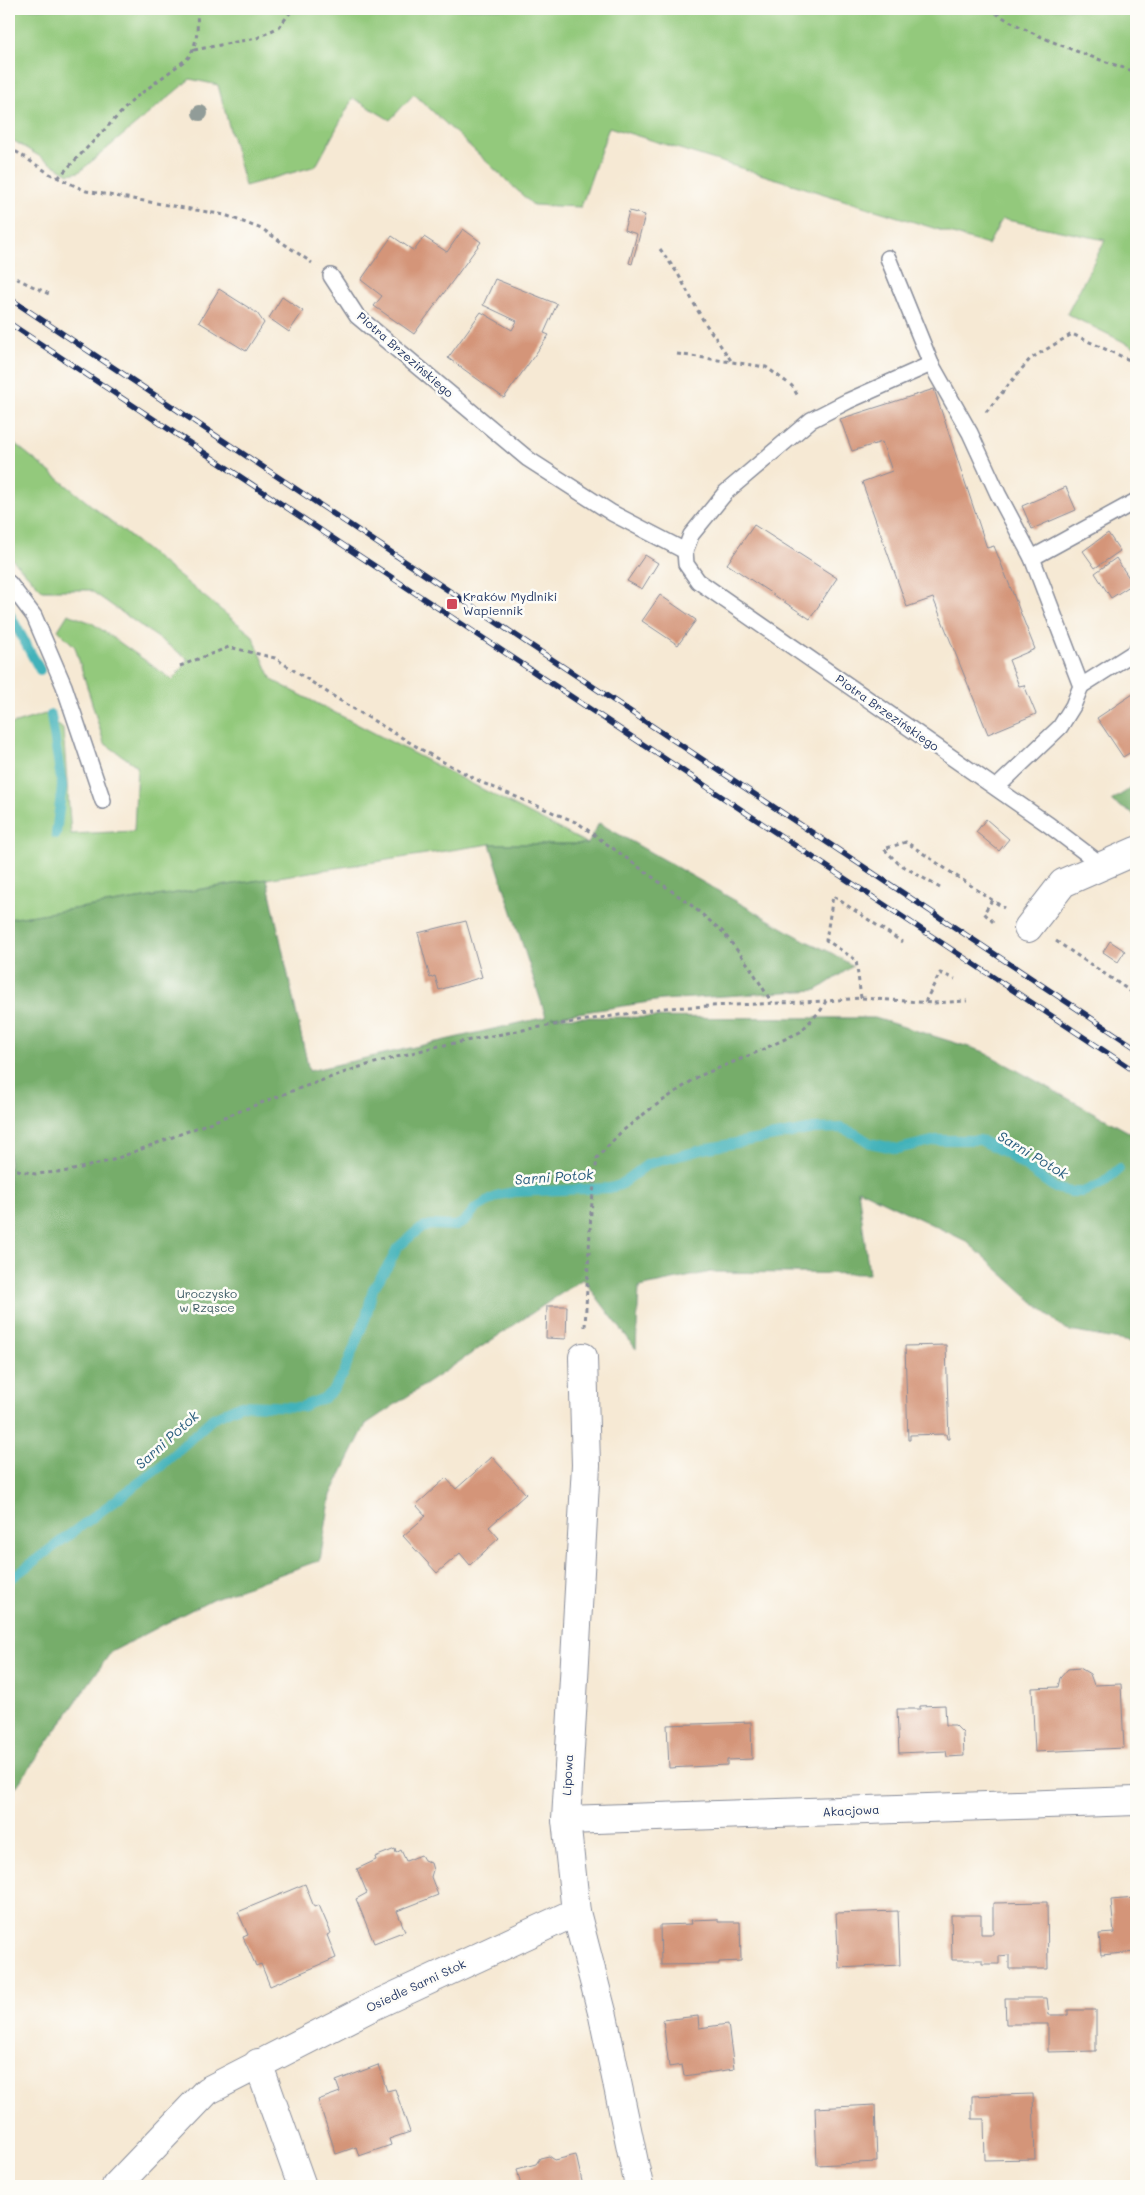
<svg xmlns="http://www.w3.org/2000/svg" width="1145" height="2195" font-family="Mali,sans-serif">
  <rect width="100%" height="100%" fill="#fdfcf7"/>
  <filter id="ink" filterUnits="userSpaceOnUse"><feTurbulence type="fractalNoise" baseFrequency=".02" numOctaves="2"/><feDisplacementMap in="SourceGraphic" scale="10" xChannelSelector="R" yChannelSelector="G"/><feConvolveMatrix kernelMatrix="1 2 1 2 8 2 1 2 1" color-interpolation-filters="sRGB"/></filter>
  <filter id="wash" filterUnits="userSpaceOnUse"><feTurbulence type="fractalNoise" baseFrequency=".0096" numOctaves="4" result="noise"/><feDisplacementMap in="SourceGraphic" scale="20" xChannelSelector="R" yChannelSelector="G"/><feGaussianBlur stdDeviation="1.12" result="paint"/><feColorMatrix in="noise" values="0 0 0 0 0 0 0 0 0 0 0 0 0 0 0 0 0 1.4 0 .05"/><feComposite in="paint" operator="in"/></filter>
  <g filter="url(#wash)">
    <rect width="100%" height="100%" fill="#f6e9d4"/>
    <!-- green -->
    <g fill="#93c97b" stroke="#577c6c">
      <polygon points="9,9 1136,9 1136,348 1067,314 1105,240 1002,219 988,245 609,127 581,207 533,205 414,94 390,120 353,98 316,166 245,186 218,85 190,79 79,172 69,174 9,138"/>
      <polygon points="9,439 252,635 272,680 588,844 490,844 9,919 9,725 45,714 63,729 71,834 134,831 137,766 104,743 75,647 58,630 68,614 92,623 173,680 188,659 90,590 42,590 9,556"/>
    </g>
    <!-- forest -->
    <g fill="#76ad6b" stroke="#486e64">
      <polygon points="1136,785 1136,816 1111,801"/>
      <polygon points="599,823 806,941 830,952 853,966 817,990 662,1000 552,1017 875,1018 982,1051 1136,1136 1136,1343 1065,1330 966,1241 858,1189 869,1274 711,1272 639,1287 636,1349 583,1279 366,1424 331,1495 320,1560 212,1599 111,1652 9,1797 9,919 267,879 309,1071 546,1017 490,844 588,844"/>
    </g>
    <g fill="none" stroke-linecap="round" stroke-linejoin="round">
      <!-- stream -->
      <g stroke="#42b2ba" stroke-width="10">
        <polyline points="9,613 40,670"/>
        <polyline points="51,715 62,786 56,834"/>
        <polyline points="9,1580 160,1467 213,1418 241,1405 301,1407 324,1398 332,1391 343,1375 366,1317 373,1289 391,1261 397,1248 418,1230 430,1225 456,1226 464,1222 475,1209 499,1195 514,1192 610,1188 620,1185 648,1164 709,1148 813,1129 841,1128 856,1134 870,1143 898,1149 936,1140 980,1140 1006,1153 1055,1188 1071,1192 1083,1192 1103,1183 1119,1169"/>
      </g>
    </g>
    <g id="blocks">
      <!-- building -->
      <g fill="#d49579">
        <polygon points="629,211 645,215 632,264 629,263 637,234 624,230"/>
        <polygon points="463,229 481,242 414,334 374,306 382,296 361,280 392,236 414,251 424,237 447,252"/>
        <polygon points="495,279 557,304 544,333 549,335 504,398 448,358 481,312 512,330 517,321 483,305"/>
        <polygon points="219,289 257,313 264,323 246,351 199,322"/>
        <polygon points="282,297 303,311 289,332 269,318"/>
        <polygon points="934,389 987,548 994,546 1035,649 1009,660 1019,686 1024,685 1036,714 988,734 933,598 907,607 862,482 892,471 882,442 852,451 840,419"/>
        <polygon points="1066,487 1076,510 1032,529 1022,506"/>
        <polygon points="754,525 837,578 810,619 727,564"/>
        <polygon points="1108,533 1120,551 1095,568 1083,551"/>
        <polygon points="645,555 658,563 642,589 627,581"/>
        <polygon points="1116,558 1133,584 1111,598 1095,573"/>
        <polygon points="660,595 696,620 678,645 642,621"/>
        <polygon points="1136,692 1136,749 1123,757 1097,718"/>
        <polygon points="986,819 1009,839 999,851 976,832"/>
        <polygon points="466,921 482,977 439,990 435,976 430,978 418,933"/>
        <polygon points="1110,941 1125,951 1118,962 1103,952"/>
        <polygon points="547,1306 567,1306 566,1339 546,1338"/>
        <polygon points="946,1345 949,1439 947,1439 946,1434 910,1435 910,1440 908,1440 905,1346"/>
        <polygon points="492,1457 526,1494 489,1527 499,1538 470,1565 460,1553 437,1573 403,1536 426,1516 416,1505 446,1478 456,1489"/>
        <polygon points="1080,1668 1090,1674 1094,1685 1121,1684 1124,1748 1035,1752 1032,1688 1058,1687 1060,1678 1068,1669"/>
        <polygon points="945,1705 946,1725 955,1725 963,1733 964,1756 947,1757 946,1751 899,1753 897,1709 920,1709 920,1706"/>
        <polygon points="751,1722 752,1759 727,1760 727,1765 669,1768 667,1725"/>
        <polygon points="395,1849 396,1853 401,1850 406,1861 421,1855 424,1860 431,1863 433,1870 431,1877 438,1895 397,1911 405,1931 374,1943 356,1899 367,1893 357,1869 376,1860 375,1857"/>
        <polygon points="305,1884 314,1907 319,1905 331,1933 327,1935 336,1958 270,1986 261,1964 256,1966 243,1937 248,1935 238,1912"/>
        <polygon points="1136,1898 1136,1952 1101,1955 1099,1934 1114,1933 1111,1900"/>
        <polygon points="1047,1902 1048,1969 1009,1969 1009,1955 999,1956 999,1964 982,1964 982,1960 952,1960 951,1915 981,1915 981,1934 993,1934 993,1903"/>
        <polygon points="898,1911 900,1965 839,1968 836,1913"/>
        <polygon points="718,1919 718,1922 740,1922 741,1961 719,1962 719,1964 661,1965 660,1925 692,1924 691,1920"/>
        <polygon points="1005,1998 1047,1998 1049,2015 1068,2015 1068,2010 1096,2010 1096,2051 1048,2052 1048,2024 1006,2024"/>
        <polygon points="698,2016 699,2028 728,2024 734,2069 684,2076 682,2065 669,2067 663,2020"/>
        <polygon points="378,2065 387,2091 395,2089 410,2132 389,2139 391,2145 359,2156 356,2147 336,2154 318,2100 340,2092 336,2081"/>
        <polygon points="1033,2094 1035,2159 985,2160 984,2119 972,2119 972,2096"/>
        <polygon points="875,2105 877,2162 817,2165 815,2108"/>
        <polygon points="576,2155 583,2186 521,2186 517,2169 536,2164 540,2158 549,2156 555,2160"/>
      </g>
    </g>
  </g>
  <g filter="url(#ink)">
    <use href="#blocks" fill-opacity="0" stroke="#888c99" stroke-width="1"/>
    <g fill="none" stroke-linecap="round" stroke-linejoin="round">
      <defs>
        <g id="service">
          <polyline points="888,258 931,364"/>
          <polyline points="331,276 357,316 528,459 612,513 685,551"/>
          <polyline points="1032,558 1136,501"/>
          <polyline points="9,583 34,616 64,686 103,801"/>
          <polyline points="1081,686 1136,651"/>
          <polyline points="996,788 1060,727 1073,706 1081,686 1032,558 998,494 970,433 931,364 848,401 811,420 726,492 691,535 685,551 686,564 698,581 1049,825 1103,866"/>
        </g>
        <g id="minor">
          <polyline points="1028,928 1063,883 1136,851"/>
          <polyline points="583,1357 586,1465 566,1820 576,1912 603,2016 639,2186"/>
          <polyline points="566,1820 1136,1801"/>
          <polyline points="258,2063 302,2186"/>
          <polyline points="116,2186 207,2091 371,2007 576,1912"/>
        </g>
      </defs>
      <!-- service casing -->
      <use href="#service" stroke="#888c99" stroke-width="18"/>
      <!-- minor casing -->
      <use href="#minor" stroke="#888c99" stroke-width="30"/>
      <!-- path -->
      <g stroke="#888c99" stroke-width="3" stroke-dasharray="4 4" stroke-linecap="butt">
        <path d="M989,9C1035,38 1085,55 1136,72"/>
        <polyline points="194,50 257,38 279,27 293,9"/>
        <polyline points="9,147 50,174 86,191 225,215 264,230 312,263"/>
        <path d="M58,178L135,98L188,58C198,44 198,26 197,9"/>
        <polyline points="660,249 678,274 703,320 732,362"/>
        <polyline points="9,275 49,294"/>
        <polyline points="677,354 766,367 792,386 799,398"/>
        <polyline points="986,412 1030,359 1072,334 1136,363"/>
        <polyline points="180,666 229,647 275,658 336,698 434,757 483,783 578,823 691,905 723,932 750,967 772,1003"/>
        <polyline points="940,888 898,863 884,849 906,842 1004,908"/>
        <polyline points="992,900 984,913 994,923"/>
        <polyline points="1056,941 1136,995"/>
        <polyline points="861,998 856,960 826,940 833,896 902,942"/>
        <polyline points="925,1002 940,973 955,979"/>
        <polyline points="9,1168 35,1174 69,1171 113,1160 292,1091 360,1067 434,1047 528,1029 665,1008 826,1001"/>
        <polyline points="585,1327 591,1212 597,1158 620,1133 649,1110 699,1076 753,1054 800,1032 821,1010 826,1001 861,998 934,1003 967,1001"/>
      </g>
      <!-- service -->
      <use href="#service" stroke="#fff" stroke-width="15"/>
      <!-- minor -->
      <use href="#minor" stroke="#fff" stroke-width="28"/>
      <defs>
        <g id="rail">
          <polyline points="9,298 1136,1048"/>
          <polyline points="9,323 1136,1072"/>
        </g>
      </defs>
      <!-- rail casing -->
      <use href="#rail" stroke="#1b2f5e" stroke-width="5.5"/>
      <!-- rail -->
      <use href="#rail" stroke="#fdfcf7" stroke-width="4" stroke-dasharray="11" stroke-linecap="butt"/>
    </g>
    <!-- trees -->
    <circle fill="#919c98" cx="200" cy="113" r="8"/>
  </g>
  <!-- markers -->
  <rect fill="#d1495b" stroke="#fdfcf7" stroke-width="2" x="446" y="598" width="12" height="12" rx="2.5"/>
  <g text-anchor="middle" stroke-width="5" stroke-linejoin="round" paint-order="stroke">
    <!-- street labels -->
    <g font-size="12" fill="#1b2f5e" stroke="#fdfcf7">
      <text transform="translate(405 355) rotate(41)" y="4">Piotra Brzezińskiego</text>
      <text transform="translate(887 713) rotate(35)" y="4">Piotra Brzezińskiego</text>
      <text transform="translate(568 1775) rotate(-87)" y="4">Lipowa</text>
      <text transform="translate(851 1811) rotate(-3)" y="4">Akacjowa</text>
      <text transform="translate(416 1986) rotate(-25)" y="4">Osiedle Sarni Stok</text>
    </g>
    <!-- poi labels -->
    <g font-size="12" fill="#1b2f5e" stroke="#fdfcf7" text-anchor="start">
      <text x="463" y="601">Kraków Mydlniki<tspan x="463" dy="14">Wapiennik</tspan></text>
    </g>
    <!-- park labels -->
    <g font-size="12" fill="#3f5d67" stroke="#fdfcf7">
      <text x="207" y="1298">Uroczysko<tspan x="207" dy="14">w Rząsce</tspan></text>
    </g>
    <!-- water labels -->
    <g font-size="14" font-style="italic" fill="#295d7e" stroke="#fdfcf7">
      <text transform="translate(1033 1155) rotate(31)" y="5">Sarni Potok</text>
      <text transform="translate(554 1177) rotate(-4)" y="5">Sarni Potok</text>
      <text transform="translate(167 1440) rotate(-42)" y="5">Sarni Potok</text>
    </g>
  </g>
  <!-- margin -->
  <rect width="1145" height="2195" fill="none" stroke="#fdfcf7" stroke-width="30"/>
</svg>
